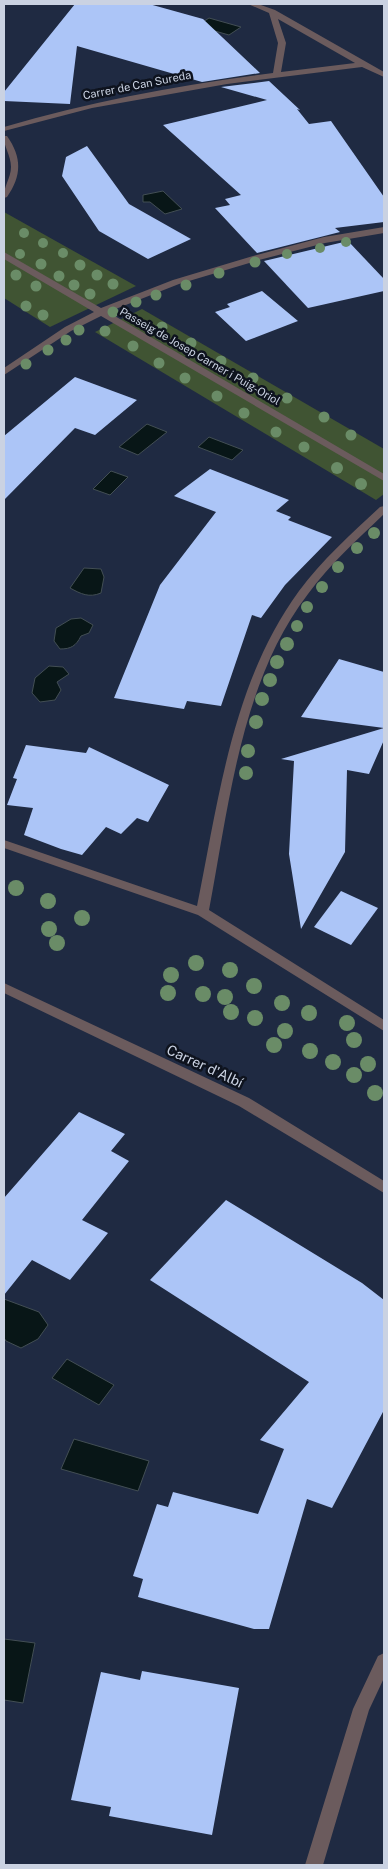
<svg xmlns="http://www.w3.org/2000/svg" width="388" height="1869" font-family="'Public Sans',sans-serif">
  <rect width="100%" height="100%" fill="#1f2a42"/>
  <!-- green -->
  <g fill="#405433">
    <polygon points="4,212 136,286 50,327 4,298"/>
    <polygon points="142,309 384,449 384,494 376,500 95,332"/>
  </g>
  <!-- water -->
  <g fill="#081617" stroke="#424e54">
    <polygon points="209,18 241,27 229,35 197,26"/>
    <polygon points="163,191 182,209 165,214 150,202 143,202 143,195"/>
    <polygon points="147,424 167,432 138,455 119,447"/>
    <polygon points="209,437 243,450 232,460 198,447"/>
    <polygon points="111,471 128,477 110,495 93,489"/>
    <path d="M84,568L101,569L104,577L101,593C89,598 81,594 70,588Z"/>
    <path d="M81,618L93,625L89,633L81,636C76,646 71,649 60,649L54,641L56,628L71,619Z"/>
    <polygon points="49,666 63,667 69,674 57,682 61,690 55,700 40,702 32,693 35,678"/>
    <polygon points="4,1299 39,1312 48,1325 38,1339 21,1348 6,1341 4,1338"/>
    <polygon points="67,1359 114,1385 99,1405 52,1378"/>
    <polygon points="74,1439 149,1461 138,1491 61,1469"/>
    <polygon points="4,1639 35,1643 23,1703 4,1700"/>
  </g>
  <!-- building -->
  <g fill="#acc5f7">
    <polygon points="75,4 149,4 203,19 260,73 202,82 77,46 70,104 4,101 4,92"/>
    <polygon points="269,81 300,110 297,109 309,124 331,121 384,197 384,222 335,228 340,232 257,253 215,208 230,205 225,199 241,195 163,125 267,100 221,87"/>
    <polygon points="87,146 129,204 191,239 148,259 99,231 62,176 66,157"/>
    <polygon points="348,241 384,279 384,291 308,308 264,261"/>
    <polygon points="262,291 298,321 246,341 215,312 230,307 227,304"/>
    <polygon points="75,377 137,400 95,435 75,428 4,500 4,436"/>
    <polygon points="210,469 289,500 276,511 291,517 288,520 332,537 285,585 261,618 252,615 221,706 187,701 184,709 114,698 160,585 216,512 174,496"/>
    <polygon points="339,659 384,672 384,740 369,774 347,770 345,852 301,929 289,854 294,761 281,759 384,728 301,717"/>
    <polygon points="26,745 86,753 89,747 169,785 148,822 137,818 121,834 106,827 82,855 61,849 24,835 33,808 7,805 17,779 13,778"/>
    <polygon points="341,891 378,908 351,945 314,927"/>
    <polygon points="79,1112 125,1134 111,1151 129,1161 82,1220 108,1233 70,1280 32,1260 4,1295 4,1198"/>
    <polygon points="226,1200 362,1283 384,1300 384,1410 332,1508 307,1499 269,1629 254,1629 138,1597 143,1579 133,1576 157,1504 168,1507 173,1492 258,1514 284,1449 260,1440 309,1382 150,1280"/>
    <polygon points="142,1671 239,1688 212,1835 109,1816 111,1807 71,1800 101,1672 140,1680"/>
  </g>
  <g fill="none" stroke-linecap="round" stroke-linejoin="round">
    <!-- minor -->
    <g fill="#6b5b5d" fill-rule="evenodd">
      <path d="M248,4H258L275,10L384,72V77L362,67L227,84L92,108L4,131V127C92,101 182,85 273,73L278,43L269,13ZM278,19L355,63L281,72L286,43Z"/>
      <path d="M4,136H7C22,157 22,176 7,197L4,198C3,187 11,178 11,167C11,155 3,146 4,136Z"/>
      <polygon points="384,227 384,233 325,243 259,260 179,284 108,312 384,474 384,481 101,316 71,331 4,375 4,368 65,327 94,312 4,259 4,252 101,308 173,280 253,256 324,237"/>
      <path d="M384,506V514C357,540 330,564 308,594C241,681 229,805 209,910L384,1020V1031L198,915L4,848V840L197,906C219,798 232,683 299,591C322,560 352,533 380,507Z"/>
      <polygon points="4,983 249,1098 384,1181 384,1193 239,1106 4,993"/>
      <polygon points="384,1653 384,1678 369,1710 323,1865 305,1865 353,1709 378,1656"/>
    </g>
  </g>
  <!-- trees -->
  <g fill="#6a8c67">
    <circle cx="24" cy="233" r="5"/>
    <circle cx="346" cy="242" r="5"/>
    <circle cx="43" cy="243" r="5"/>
    <circle cx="320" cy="248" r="5"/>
    <circle cx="63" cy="253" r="5"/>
    <circle cx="20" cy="254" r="5"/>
    <circle cx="287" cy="254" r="5"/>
    <circle cx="255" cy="262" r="5.5"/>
    <circle cx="41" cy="264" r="5.5"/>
    <circle cx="80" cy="265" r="5.5"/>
    <circle cx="219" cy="273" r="5.5"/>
    <circle cx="16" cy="275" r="5.5"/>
    <circle cx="97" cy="275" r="5.5"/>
    <circle cx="59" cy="276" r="5.5"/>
    <circle cx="113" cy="284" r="5.5"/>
    <circle cx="74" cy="285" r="5.5"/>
    <circle cx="186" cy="285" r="5.5"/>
    <circle cx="36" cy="286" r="5.5"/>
    <circle cx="90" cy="294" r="5.5"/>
    <circle cx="156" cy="295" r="5.5"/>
    <circle cx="136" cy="302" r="5.5"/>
    <circle cx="26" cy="306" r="5.5"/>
    <circle cx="113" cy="312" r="5.5"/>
    <circle cx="43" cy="315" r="5.5"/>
    <circle cx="162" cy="327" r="5.5"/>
    <circle cx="79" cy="330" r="5.5"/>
    <circle cx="105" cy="331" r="5.5"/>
    <circle cx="66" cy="340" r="5.5"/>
    <circle cx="191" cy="343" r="5.5"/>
    <circle cx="133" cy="346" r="5.5"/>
    <circle cx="48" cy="350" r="5.5"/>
    <circle cx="221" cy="361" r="5.5"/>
    <circle cx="159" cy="363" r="5.5"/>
    <circle cx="26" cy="364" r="5.5"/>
    <circle cx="185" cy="378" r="5.5"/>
    <circle cx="253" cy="378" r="5.5"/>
    <circle cx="217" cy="396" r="5.5"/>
    <circle cx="287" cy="398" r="5.5"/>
    <circle cx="244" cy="413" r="5.5"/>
    <circle cx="324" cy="417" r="5.5"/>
    <circle cx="276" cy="432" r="5.5"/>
    <circle cx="351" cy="435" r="5.5"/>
    <circle cx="304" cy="447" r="5.5"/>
    <circle cx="337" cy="468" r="6"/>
    <circle cx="361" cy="484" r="6"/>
    <circle cx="374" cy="533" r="6"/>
    <circle cx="357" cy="548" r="6"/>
    <circle cx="338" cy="567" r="6"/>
    <circle cx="322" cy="587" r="6"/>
    <circle cx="307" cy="607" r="6"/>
    <circle cx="297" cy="626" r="6"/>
    <circle cx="287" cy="644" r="7"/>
    <circle cx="277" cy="662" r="7"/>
    <circle cx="270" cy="680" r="7"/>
    <circle cx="262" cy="699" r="7"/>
    <circle cx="256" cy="722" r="7"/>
    <circle cx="248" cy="751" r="7"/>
    <circle cx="246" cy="773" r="7"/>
    <circle cx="16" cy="888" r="8"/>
    <circle cx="48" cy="901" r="8"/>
    <circle cx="82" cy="918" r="8"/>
    <circle cx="49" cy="929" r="8"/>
    <circle cx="57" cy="943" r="8"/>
    <circle cx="196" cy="963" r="8"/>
    <circle cx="230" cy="970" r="8"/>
    <circle cx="171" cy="975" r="8"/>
    <circle cx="254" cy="986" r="8"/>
    <circle cx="168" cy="993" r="8"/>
    <circle cx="203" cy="994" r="8"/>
    <circle cx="225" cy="997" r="8"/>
    <circle cx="282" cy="1003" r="8"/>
    <circle cx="231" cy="1012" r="8"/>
    <circle cx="309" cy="1013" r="8"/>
    <circle cx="255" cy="1018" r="8"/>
    <circle cx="347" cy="1023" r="8"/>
    <circle cx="285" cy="1031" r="8"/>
    <circle cx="354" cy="1040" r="8"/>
    <circle cx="274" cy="1045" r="8"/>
    <circle cx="310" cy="1051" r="8"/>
    <circle cx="333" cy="1062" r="8"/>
    <circle cx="368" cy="1064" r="8"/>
    <circle cx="354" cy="1075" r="8"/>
    <circle cx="375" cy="1093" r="8"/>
  </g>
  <g text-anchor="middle" stroke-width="5" stroke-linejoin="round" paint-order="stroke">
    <!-- far-street labels -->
    <g font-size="11" fill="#cad2e2" stroke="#0e131e">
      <text transform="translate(137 85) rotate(-11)" y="4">Carrer de Can Sureda</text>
      <text transform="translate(200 356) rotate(30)" y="4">Passeig de Josep Carner i Puig-Oriol</text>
    </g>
    <!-- street labels -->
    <g font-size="14" fill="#cad2e2" stroke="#0e131e">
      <text transform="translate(205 1066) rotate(25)" y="5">Carrer d'Albí</text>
    </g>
  </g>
  <!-- border -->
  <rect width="388" height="1869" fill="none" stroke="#cad2e2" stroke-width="10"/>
</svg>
